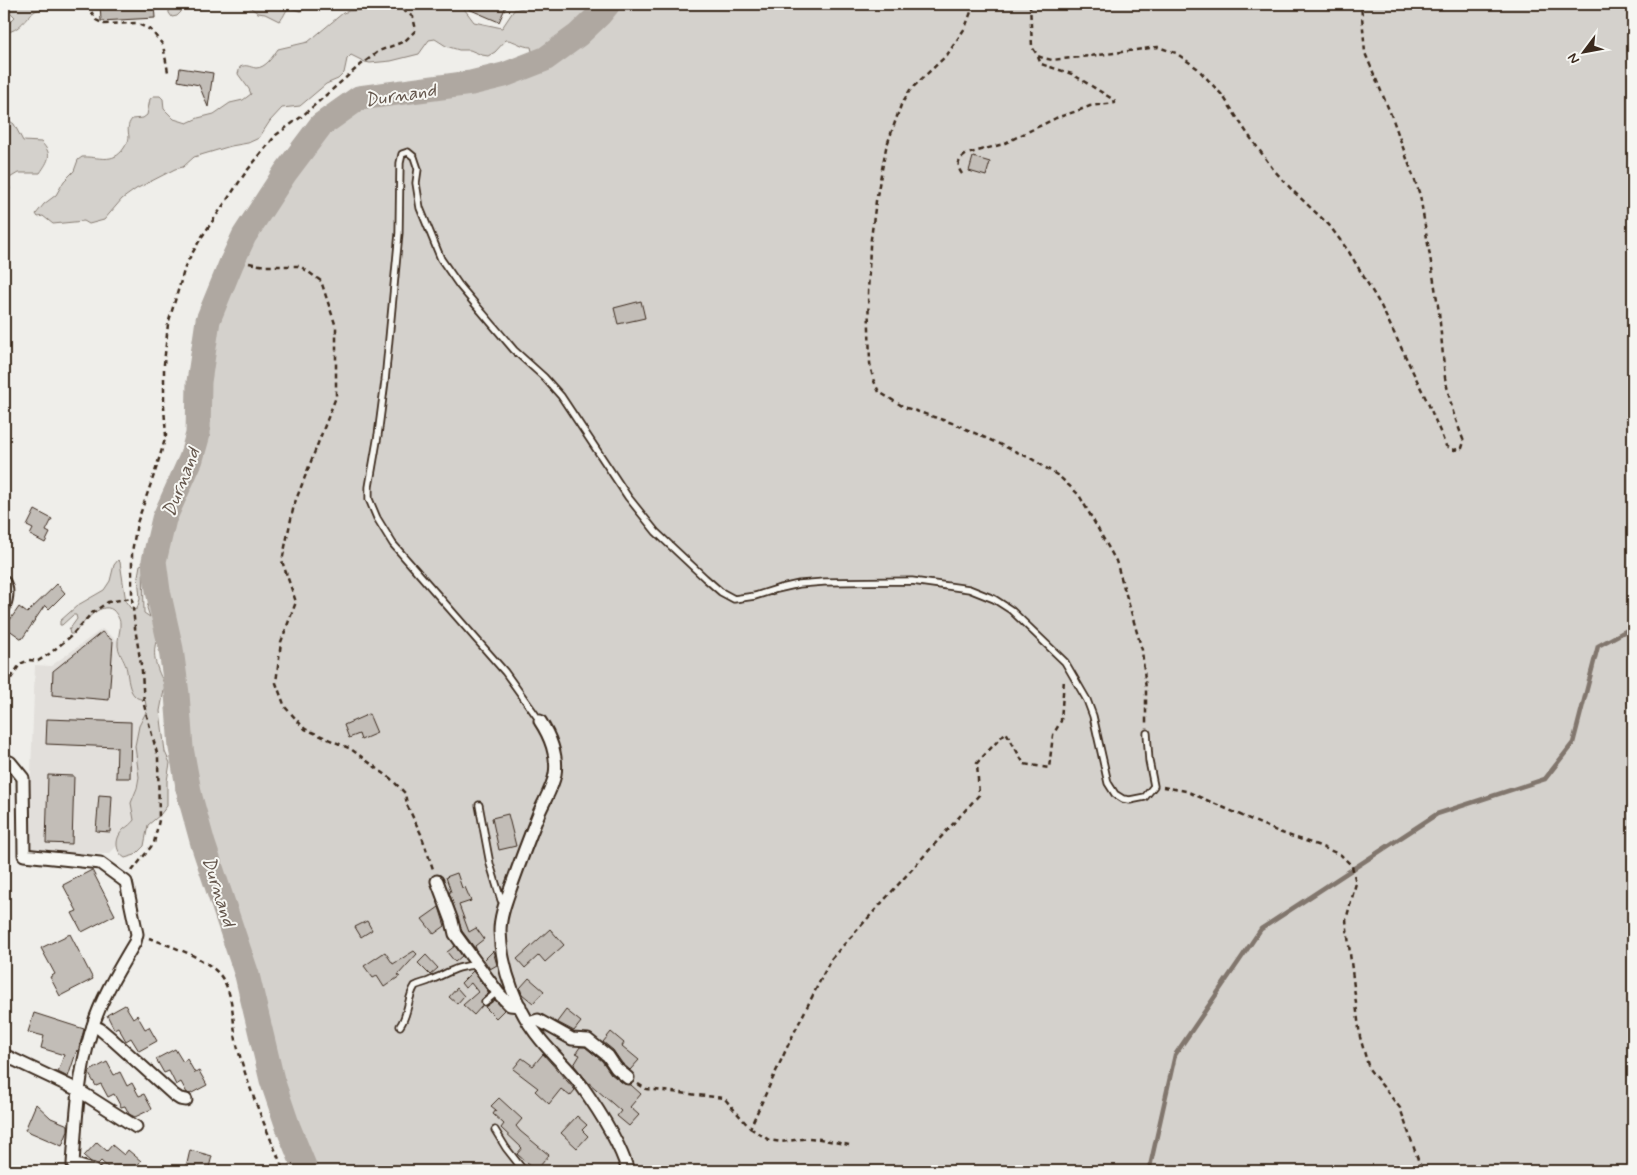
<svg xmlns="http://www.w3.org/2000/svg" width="1637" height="1175" font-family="Mynerve,sans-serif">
  <rect width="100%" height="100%" fill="#efeeea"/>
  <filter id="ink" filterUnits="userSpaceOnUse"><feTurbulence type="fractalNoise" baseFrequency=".02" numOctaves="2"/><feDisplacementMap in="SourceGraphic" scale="10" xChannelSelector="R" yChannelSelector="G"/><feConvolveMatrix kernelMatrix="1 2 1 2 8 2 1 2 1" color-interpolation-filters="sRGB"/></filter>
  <g filter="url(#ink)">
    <!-- built -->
    <polygon fill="#e2dfdb" points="102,629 118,641 119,654 126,667 132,692 137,698 145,700 147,705 147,710 140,722 135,746 139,777 131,807 135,816 134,820 121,832 117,840 117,846 109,854 28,852 35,665 51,666"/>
    <!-- green -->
    <g fill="#d4d1cc" stroke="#887e75">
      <path d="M11,4L33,5L51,4C46,10 44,8 37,10C26,15 20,33 4,32V21L10,22L15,17L8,10V7Z"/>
      <polygon points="169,4 182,4 181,12 177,16 172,17 169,13"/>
      <path d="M245,4H312L301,11L289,8C284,12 285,17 279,21L265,14L258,13Z"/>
      <path d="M366,4H464L465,10L474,22L502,28L514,10C527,6 540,10 550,4H1633V1171H309L290,1137L250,1021L251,981L176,790L174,688L157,639C151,655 157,670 165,685L160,711L165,752L170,763L167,781V806L160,815L148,825L144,846L135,855L125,858C114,851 115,837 124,829C128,826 131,824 134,820L131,803L137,788L139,777L135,746L139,726L147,710L145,700C142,699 137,699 135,696C129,691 128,678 127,671C126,662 119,655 118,646C117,638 121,631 120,623C120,619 116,613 113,610C99,600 81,627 73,634H70L69,630L77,619L76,615H73L62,625H60V621L78,605L104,590L110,581L114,565L118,560L120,562L126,602L132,610L137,609L140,599L138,576L140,565L143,564L144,613L150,617L147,608L193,436L202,316L316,123L377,94L488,76L534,60L531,47C521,47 515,40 506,40L495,52L488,56L482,55L470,50H459L446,46L435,39L429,40L419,54L391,61L370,63L365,62L351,55L347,59L344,73L338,79L326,84L300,106L282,108L270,121L259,138L248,143L231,146L194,157L183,167L175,169L136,189L122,199L104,220L89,224L84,221L53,224L43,216L38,217L36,214L44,204L56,195L64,181L74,171L78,160L82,157C98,156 113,165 124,148C126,144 129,142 129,137C128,130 127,125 132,119L143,118L147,115L150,99L154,96H160L163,99L164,109L174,119L187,123L198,118L214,114L230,103L243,100L251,94L249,89L238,74L240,67C247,64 249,67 256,68C266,68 273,56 278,49L308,42L343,13L349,11L366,10L368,6Z"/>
      <path d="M4,117L14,124L23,141L41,142C53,154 49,160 40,173H18L8,179L10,189L8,193H4Z"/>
      <polygon points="4,771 12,774 4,798"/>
    </g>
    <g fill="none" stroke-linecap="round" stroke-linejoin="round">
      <!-- stream -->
      <polyline stroke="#81766d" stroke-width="4.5" points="1149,1171 1175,1055 1261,929 1437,814 1545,779 1573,743 1598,646 1633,627"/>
      <!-- river -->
      <polyline stroke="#afa8a1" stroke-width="25" points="306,1171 288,1127 272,1080 247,975 203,844 190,797 181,748 177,694 171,649 158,591 154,561 164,519 191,459 198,434 199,382 208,320 231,264 244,236 285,173 321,125 359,98 471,83 504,75 545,59 578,35 599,15 608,4"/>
    </g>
    <!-- building -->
    <g fill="#c2bdb7" stroke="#3b2a1e">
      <polygon points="100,4 154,4 155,18 101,21"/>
      <polygon points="457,4 507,4 499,22"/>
      <polygon points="180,68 213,73 208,107 199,85 178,81"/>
      <polygon points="973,157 990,162 986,176 969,171"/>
      <polygon points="641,301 645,318 618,324 614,308"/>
      <polygon points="35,510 52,519 46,531 50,533 45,543 30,535 33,529 27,526"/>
      <polygon points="57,584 65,593 49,609 45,605 22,639 5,627 19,607 27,613"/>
      <polygon points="102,632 113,641 109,700 52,695 53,671"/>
      <polygon points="369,714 377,733 361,740 359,734 349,738 344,725"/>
      <polygon points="47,719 131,722 130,778 116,778 117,747 46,744"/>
      <polygon points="48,775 74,776 72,844 46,843"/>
      <polygon points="99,795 112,796 110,832 96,831"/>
      <polygon points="508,814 516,846 499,850 492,818"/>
      <polygon points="92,870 115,915 82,932 72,913 77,911 63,885"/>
      <polygon points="457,873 462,888 465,887 471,901 459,905 469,932 476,928 484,939 475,946 477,951 462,931 449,892 451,892 446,877"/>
      <polygon points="439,907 445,926 434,934 422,919"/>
      <polygon points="367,921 372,930 361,937 355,927"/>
      <polygon points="550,929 564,945 545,962 539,955 525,968 517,959"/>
      <polygon points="70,934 93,979 60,996 50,977 55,974 41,948"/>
      <polygon points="455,946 462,956 455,962 447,952"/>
      <polygon points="414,951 417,954 398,975 400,976 384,987 377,976 373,978 364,966 385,952 393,964"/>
      <polygon points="493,951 497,965 490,969 484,960"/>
      <polygon points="426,955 438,968 430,975 418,963"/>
      <polygon points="473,971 489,993 481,1000 482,1006 474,1015 463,1005 478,992 471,983 465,988 461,983"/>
      <polygon points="529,978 544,991 533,1003 522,994 520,988"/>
      <polygon points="457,988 464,996 457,1004 449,997"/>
      <polygon points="495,1000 504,1010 496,1018 485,1007"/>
      <polygon points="125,1005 133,1018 137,1015 145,1029 149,1027 157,1041 139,1051 131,1038 126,1041 118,1027 114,1029 107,1015"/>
      <polygon points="566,1010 581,1022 574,1031 557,1022"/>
      <polygon points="34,1013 84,1029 78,1052 77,1050 68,1077 58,1072 64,1055 41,1048 44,1036 28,1032"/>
      <polygon points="611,1032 624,1043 622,1046 639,1060 630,1070 622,1063 613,1050 603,1042"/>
      <polygon points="580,1047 585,1047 602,1061 611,1074 624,1084 631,1085 641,1094 630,1107 639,1115 629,1126 617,1116 621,1111 588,1082 574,1065 580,1055 576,1053"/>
      <polygon points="175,1049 183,1062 187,1059 195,1073 199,1071 207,1085 190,1094 187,1093 181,1082 176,1085 169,1071 164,1073 156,1059"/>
      <polygon points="543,1054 575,1090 570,1096 561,1089 549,1104 535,1091 538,1088 513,1069 522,1058 533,1066"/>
      <polygon points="107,1062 114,1075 120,1072 127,1086 132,1083 139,1096 144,1094 152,1109 135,1117 129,1114 125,1106 121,1107 114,1094 108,1097 101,1084 96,1086 89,1074 90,1071"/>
      <polygon points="499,1098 522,1119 516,1126 520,1131 549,1155 536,1171 517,1154 522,1148 501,1128 504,1124 493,1114 496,1110 491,1106"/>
      <polygon points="36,1104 51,1118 68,1125 68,1131 62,1146 25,1130"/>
      <polygon points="577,1116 587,1125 582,1130 588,1136 577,1148 561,1133"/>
      <polygon points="97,1142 107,1151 112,1145 124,1155 128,1150 141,1161 132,1171 122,1171 117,1166 112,1171 101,1161 98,1164 91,1162 84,1156"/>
      <polygon points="190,1150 212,1156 208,1171 188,1171 188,1169 186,1168"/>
    </g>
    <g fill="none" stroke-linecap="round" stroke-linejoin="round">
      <defs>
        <g id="service">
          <polyline points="540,721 505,672 393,544 377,518 369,499 369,487 378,435 385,381 399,233 400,163 402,154 408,152 414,157 418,169 416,183 420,208 441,259 459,285 514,350 544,377 561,396 628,497 656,532 705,578 721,592 734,599 755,596 777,589 799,584 824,582 912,581 969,589 994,599 1011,610 1065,662 1087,700 1093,716 1108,783 1115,794 1123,799 1130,800 1145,797 1154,786 1149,761 1147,733"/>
          <polyline points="479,805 490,864 501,900 505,904"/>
          <polyline points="485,1002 497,992"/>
          <path d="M400,1026C409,1014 407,998 415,986C420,983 426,983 431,980C448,973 458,965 478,965"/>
          <polyline points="495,1130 506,1148 524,1171"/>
        </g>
        <g id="minor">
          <path d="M4,582C9,590 7,599 4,607"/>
          <path d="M540,721C550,736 558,756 555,774C553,787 544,801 539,813C529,838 520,862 511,887C506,901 500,916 500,931C501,969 517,1011 541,1040C553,1055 569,1069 581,1085C598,1109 620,1143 628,1171"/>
          <path d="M4,760L10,762L23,778L24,855L100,863L126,882L137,934L135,942C118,971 100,1000 91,1032C78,1075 76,1119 73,1164L95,1171"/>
          <polyline points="437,881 452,921 455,934 499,994 510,1005 520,1006"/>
          <polyline points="529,1023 538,1020 572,1039 588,1040 608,1056 616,1068 628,1078"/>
          <polyline points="93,1026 100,1029 113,1040 174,1095 180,1099 186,1100"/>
          <polyline points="4,1055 78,1090 136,1127"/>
        </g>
      </defs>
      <!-- service casing -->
      <use href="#service" stroke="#3b2a1e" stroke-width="9"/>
      <!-- minor casing -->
      <use href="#minor" stroke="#3b2a1e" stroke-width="15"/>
      <!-- path -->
      <g stroke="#3b2a1e" stroke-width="2.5" stroke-dasharray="5 4" stroke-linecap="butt">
        <polyline points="87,4 96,20 104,24 136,23 151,30 163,45 168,72"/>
        <polyline points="974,4 965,28 947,55 910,90 901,105 886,148 876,201 870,246 868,294 870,363 873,379 879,392 904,407 955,424 1032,459 1060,477 1079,495 1116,561 1130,608 1142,650 1146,690 1146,724"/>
        <polyline points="1030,4 1032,47 1038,56 1043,58 1052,60 1099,55 1158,47 1176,53 1197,68 1223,96 1247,133 1273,169 1293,191 1329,225 1349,252 1381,306 1428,403 1446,446 1454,450 1462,448 1464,442 1453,412 1445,378 1439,312 1420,195 1392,117 1365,53 1361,4"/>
        <path d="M962,174C956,166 958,159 967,154L1003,144L1056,118L1077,111L1090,106L1115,103L1114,100L1072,74L1041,64L1038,57"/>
        <polyline points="249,263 265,266 300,266 321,281 336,327 336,397 294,505 282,561 296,602 281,642 276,683 285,707 305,729 351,749 390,778 405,793 407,805 421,834 433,869"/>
        <polyline points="4,695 8,683 20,664 29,660 38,661 49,654 70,637 92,613 108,602 132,598"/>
        <polyline points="1163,787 1186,791 1279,832 1317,845 1341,855 1352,866 1356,883 1346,920 1360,1037 1369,1069 1400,1108 1422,1171"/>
        <polyline points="132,871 154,843 159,820 158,757 144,705 142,671 135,628 132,598 132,552 137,523 155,472 166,436 164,407 164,364 168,324 186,264 201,238 246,172 276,135 301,117 358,67 379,51 405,41 416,30 413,17 394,4"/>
        <path d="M149,938C170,946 205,957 220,975C235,994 232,1023 237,1045C248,1089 267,1130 284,1171"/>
        <polyline points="638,1084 646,1089 724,1098 750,1128 790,1041 831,959 979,795 977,763 1006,732 1024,764 1049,768 1053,735 1061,721 1064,679"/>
        <polyline points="750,1128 769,1140 781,1142 808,1138 820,1139 849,1145"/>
      </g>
      <!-- service -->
      <use href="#service" stroke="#f6f6f2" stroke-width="5.5"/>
      <!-- minor -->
      <use href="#minor" stroke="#f6f6f2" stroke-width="11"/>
    </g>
  </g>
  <g text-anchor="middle" stroke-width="4" stroke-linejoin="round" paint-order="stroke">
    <!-- water labels -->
    <g font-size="19" font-style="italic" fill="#64564c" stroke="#f6f6f2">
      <text transform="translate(400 94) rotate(-9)" y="7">Durnand</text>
      <text transform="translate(180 482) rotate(-69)" y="7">Durnand</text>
      <text transform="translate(220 891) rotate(72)" y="7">Durnand</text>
    </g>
  </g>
  <!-- margin -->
  <rect width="1637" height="1175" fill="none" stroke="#f6f6f2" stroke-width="20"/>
  <rect x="10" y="10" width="1617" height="1155" fill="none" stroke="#3b2a1e" stroke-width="2" filter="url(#ink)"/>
  <!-- north arrow -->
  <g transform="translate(1584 52) rotate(238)" stroke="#f6f6f2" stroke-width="4" paint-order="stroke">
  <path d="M0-4L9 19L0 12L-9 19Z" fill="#3b2a1e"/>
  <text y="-8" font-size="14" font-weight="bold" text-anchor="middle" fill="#3b2a1e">N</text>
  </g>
</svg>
